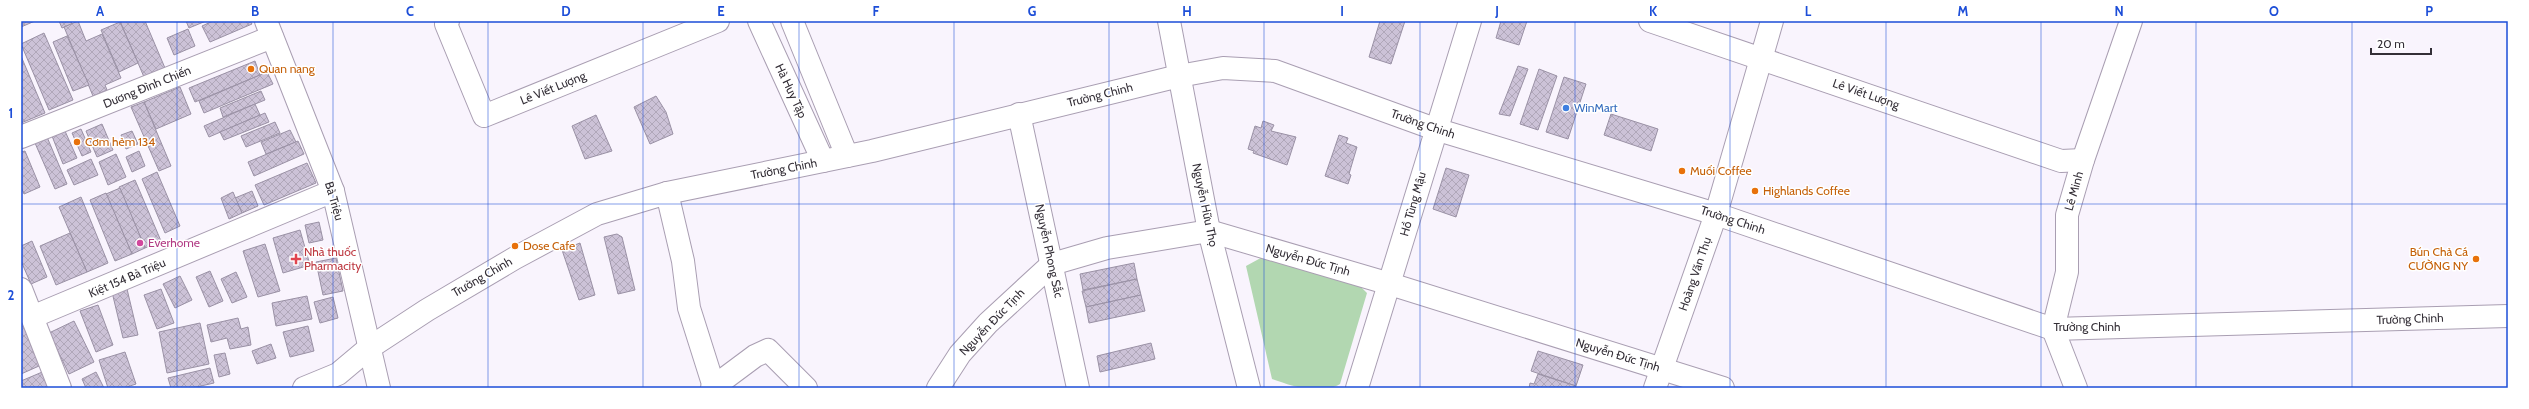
<svg xmlns="http://www.w3.org/2000/svg" width="2529" height="409" font-family="Cabin,sans-serif">
  <defs>
    <pattern id="building-cross-hatch" width="8" height="8" patternUnits="userSpaceOnUse"><rect width="8" height="8" fill="#ccc2d7"/><path d="M0 0l8 8M0 8l8-8" fill="none" stroke="#b0a7b9"/></pattern>
  </defs>
  <rect width="100%" height="100%" fill="#f9f4fd"/>
  <!-- park -->
  <path fill="#b2d7b1" d="M1268,254L1354,280L1367,293L1340,384C1320,396 1292,386 1272,379L1246,266Z"/>
  <!-- building -->
  <g fill="url(#building-cross-hatch)" stroke="#9a91a5">
    <polygon points="21,21 35,21 21,27"/>
    <polygon points="59,21 71,21 72,24 62,28"/>
    <polygon points="78,21 86,41 102,34 121,78 105,85 107,90 93,96 64,27"/>
    <polygon points="120,21 145,21 165,68 144,77"/>
    <polygon points="186,21 206,21 189,28"/>
    <polygon points="213,21 250,21 252,24 210,42 202,26"/>
    <polygon points="1380,21 1405,21 1391,64 1369,57"/>
    <polygon points="1501,21 1527,21 1519,45 1496,38"/>
    <polygon points="120,22 138,63 119,72 101,30"/>
    <polygon points="188,29 195,46 174,55 167,38"/>
    <polygon points="44,33 73,100 49,110 21,44"/>
    <polygon points="67,36 89,85 73,91 53,42"/>
    <polygon points="21,56 45,113 21,123"/>
    <polygon points="255,61 260,75 195,102 189,88"/>
    <polygon points="1518,66 1528,69 1510,116 1499,114"/>
    <polygon points="1539,69 1557,76 1538,130 1520,124"/>
    <polygon points="267,72 273,84 204,113 199,101"/>
    <polygon points="1564,77 1586,84 1568,139 1546,132"/>
    <polygon points="180,87 191,114 156,129 144,102"/>
    <polygon points="261,91 265,100 223,117 220,108"/>
    <polygon points="656,96 666,112 673,134 650,144 634,107"/>
    <polygon points="144,102 171,166 159,171 131,107"/>
    <polygon points="255,104 260,115 209,137 204,126"/>
    <polygon points="265,113 269,122 224,140 220,132"/>
    <polygon points="1611,114 1658,129 1651,151 1604,135"/>
    <polygon points="596,115 612,151 585,159 572,126"/>
    <polygon points="1263,121 1274,125 1271,131 1296,137 1287,165 1253,153 1254,151 1248,149 1255,126 1261,128"/>
    <polygon points="275,122 280,133 246,147 241,136"/>
    <polygon points="102,124 113,150 97,157 86,131"/>
    <polygon points="81,129 91,152 82,156 72,133"/>
    <polygon points="290,130 296,142 266,154 261,142"/>
    <polygon points="65,131 77,158 63,164 52,136"/>
    <polygon points="132,131 138,144 126,149 121,135"/>
    <polygon points="1339,135 1348,138 1346,143 1357,147 1349,174 1351,175 1348,184 1325,176"/>
    <polygon points="47,137 67,184 55,189 35,143"/>
    <polygon points="298,141 304,154 254,176 248,162"/>
    <polygon points="25,151 40,187 24,194 21,187 21,152"/>
    <polygon points="139,151 145,166 132,172 126,157"/>
    <polygon points="116,154 126,177 108,185 99,162"/>
    <polygon points="91,159 98,175 74,185 67,170"/>
    <polygon points="307,163 316,183 264,205 255,185"/>
    <polygon points="1446,168 1469,175 1456,217 1433,209"/>
    <polygon points="157,172 180,226 165,233 142,179"/>
    <polygon points="135,180 161,241 145,248 119,187"/>
    <polygon points="120,188 145,248 132,254 106,194"/>
    <polygon points="252,191 258,206 242,213 235,198"/>
    <polygon points="233,192 242,213 229,219 221,198"/>
    <polygon points="106,193 132,254 115,261 90,200"/>
    <polygon points="81,197 108,263 87,272 59,207"/>
    <polygon points="319,222 323,240 309,243 305,225"/>
    <polygon points="300,230 310,265 283,273 273,238"/>
    <polygon points="70,233 87,272 56,285 40,246"/>
    <polygon points="617,234 622,237 635,290 618,294 604,237"/>
    <polygon points="32,241 47,277 31,284 21,261 21,246"/>
    <polygon points="580,243 595,295 579,300 562,250"/>
    <polygon points="265,244 280,291 258,297 243,251"/>
    <polygon points="336,258 343,291 323,295 316,262"/>
    <polygon points="1134,263 1137,279 1083,290 1080,274"/>
    <polygon points="210,271 223,301 209,307 196,277"/>
    <polygon points="236,272 247,297 232,303 221,279"/>
    <polygon points="180,276 192,300 175,308 163,284"/>
    <polygon points="1137,279 1141,295 1086,307 1082,291"/>
    <polygon points="127,289 138,335 123,338 112,292"/>
    <polygon points="161,289 174,323 157,329 144,295"/>
    <polygon points="1141,295 1145,311 1089,323 1086,307"/>
    <polygon points="307,296 312,319 276,326 272,303"/>
    <polygon points="333,297 338,318 320,323 314,302"/>
    <polygon points="98,305 113,345 96,352 80,311"/>
    <polygon points="21,309 48,362 21,374"/>
    <polygon points="238,318 241,329 248,327 251,345 230,349 227,338 211,342 207,325"/>
    <polygon points="74,321 94,362 69,374 49,333"/>
    <polygon points="200,323 209,364 167,373 159,332"/>
    <polygon points="308,326 314,351 290,357 283,332"/>
    <polygon points="1151,343 1155,359 1100,372 1097,356"/>
    <polygon points="271,344 276,358 257,364 252,351"/>
    <polygon points="1538,351 1583,365 1576,386 1531,371"/>
    <polygon points="125,352 136,384 124,388 108,388 99,360"/>
    <polygon points="225,353 230,374 219,377 214,355"/>
    <polygon points="210,368 214,383 192,388 171,388 168,378"/>
    <polygon points="47,370 54,388 21,388 21,381"/>
    <polygon points="96,372 104,388 86,388 82,379"/>
    <polygon points="1538,374 1576,386 1575,388 1529,388 1530,383 1534,384"/>
  </g>
  <g fill="none" stroke-linecap="round" stroke-linejoin="round">
    <defs>
      <g id="minor">
        <polyline points="448,21 446,24 484,116 718,21"/>
        <polyline points="759,21 823,161"/>
        <polyline points="792,21 847,156"/>
        <polyline points="1169,21 1209,231 1249,388"/>
        <polyline points="1650,21 2061,161 2083,160"/>
        <polyline points="1019,114 1078,388"/>
        <polyline points="21,137 272,37"/>
        <polyline points="667,193 683,261 689,308 714,387"/>
        <polyline points="21,289 60,388"/>
        <polyline points="32,317 333,191"/>
        <polyline points="304,388 338,374 369,348 427,310 515,258 597,214 667,193 872,151 1179,76 1223,68 1275,71 1435,129 1716,214 2053,329 2508,316"/>
        <polyline points="712,388 755,356 768,350 806,388"/>
        <polyline points="938,388 960,354 988,323 1052,264 1107,248 1209,231 1390,284 1723,388"/>
        <polyline points="1357,388 1470,21"/>
        <polyline points="1655,388 1716,214 1772,21"/>
        <polyline points="2076,388 2053,329 2067,272 2067,215 2083,160 2131,21"/>
      </g>
      <polyline id="highway" points="266,21 333,191 379,388"/>
    </defs>
    <!-- minor casing -->
    <use href="#minor" stroke="#a99eb2" stroke-width="24"/>
    <!-- highway casing -->
    <use href="#highway" stroke="#a99eb2" stroke-width="24"/>
    <!-- minor -->
    <use href="#minor" stroke="#fff" stroke-width="22"/>
    <!-- highway -->
    <use href="#highway" stroke="#fff" stroke-width="22"/>
  </g>
  <!-- grid -->
  <path fill="none" stroke="#1d4ed8" stroke-width="1" stroke-opacity="0.55" d="M177,21V388M333,21V388M488,21V388M643,21V388M799,21V388M954,21V388M1109,21V388M1264,21V388M1420,21V388M1575,21V388M1730,21V388M1886,21V388M2041,21V388M2196,21V388M2352,21V388M21,204H2508"/>
  <!-- markers -->
  <g fill="#e8710a" stroke="#fff" stroke-width="1.5">
    <circle cx="251" cy="69" r="4"/>
    <circle cx="77" cy="142" r="4"/>
    <circle cx="1682" cy="171" r="4"/>
    <circle cx="1755" cy="191" r="4"/>
    <circle cx="515" cy="246" r="4"/>
    <circle cx="2476" cy="259" r="4"/>
  </g>
  <circle fill="#3f7fe0" stroke="#fff" stroke-width="1.5" cx="1566" cy="108" r="4"/>
  <circle fill="#d1479c" stroke="#fff" stroke-width="1.5" cx="140" cy="243" r="4"/>
  <path fill="#e0444e" stroke="#fff" stroke-width="1.5" d="M294 253h4v4h4v4h-4v4h-4v-4h-4v-4h4z"/>
  <g text-anchor="middle" stroke-width="3" stroke-linejoin="round" paint-order="stroke">
    <!-- food labels -->
    <g font-size="12" fill="#c56008" stroke="#fff" text-anchor="start">
      <text x="259" y="73">Quan nang</text>
      <text x="85" y="146">Cơm hẻm 134</text>
      <text x="1690" y="175">Muối Coffee</text>
      <text x="1763" y="195">Highlands Coffee</text>
      <text x="523" y="250">Dose Cafe</text>
      <text x="2468" y="256" text-anchor="end">Bún Chả Cá<tspan x="2468" dy="14">CƯỜNG NY</tspan></text>
    </g>
    <!-- street labels -->
    <g font-size="12" fill="#342f37" stroke="#fff">
      <text transform="translate(147 87) rotate(-22)" y="4">Dương Đình Chiến</text>
      <text transform="translate(553 88) rotate(-22)" y="4">Lê Viết Lượng</text>
      <text transform="translate(791 91) rotate(65)" y="4">Hà Huy Tập</text>
      <text transform="translate(1866 94) rotate(19)" y="4">Lê Viết Lượng</text>
      <text transform="translate(1100 95) rotate(-14)" y="4">Trường Chinh</text>
      <text transform="translate(1423 124) rotate(19)" y="4">Trường Chinh</text>
      <text transform="translate(784 169) rotate(-11)" y="4">Trường Chinh</text>
      <text transform="translate(2074 191) rotate(-74)" y="4">Lê Minh</text>
      <text transform="translate(334 201) rotate(74)" y="4">Bà Triệu</text>
      <text transform="translate(1413 204) rotate(-74)" y="4">Hồ Tùng Mậu</text>
      <text transform="translate(1205 205) rotate(78)" y="4">Nguyễn Hữu Thọ</text>
      <text transform="translate(1733 220) rotate(18)" y="4">Trường Chinh</text>
      <text transform="translate(1049 251) rotate(78)" y="4">Nguyễn Phong Sắc</text>
      <text transform="translate(1308 260) rotate(16)" y="4">Nguyễn Đức Tịnh</text>
      <text transform="translate(1695 274) rotate(-71)" y="4">Hoàng Văn Thụ</text>
      <text transform="translate(482 277) rotate(-30)" y="4">Trường Chinh</text>
      <text transform="translate(127 278) rotate(-23)" y="4">Kiệt 154 Bà Triệu</text>
      <text transform="translate(2410 319) rotate(-2)" y="4">Trường Chinh</text>
      <text transform="translate(992 322) rotate(-46)" y="4">Nguyễn Đức Tịnh</text>
      <text x="2087" y="331">Trường Chinh</text>
      <text transform="translate(1618 355) rotate(17)" y="4">Nguyễn Đức Tịnh</text>
    </g>
    <!-- shop labels -->
    <g font-size="12" fill="#366cbe" stroke="#fff" text-anchor="start">
      <text x="1574" y="112">WinMart</text>
    </g>
    <!-- hotel labels -->
    <g font-size="12" fill="#b23c85" stroke="#fff" text-anchor="start">
      <text x="148" y="247">Everhome</text>
    </g>
    <!-- health labels -->
    <g font-size="12" fill="#be3a42" stroke="#fff" text-anchor="start">
      <text x="304" y="256">Nhà thuốc<tspan x="304" dy="14">Pharmacity</tspan></text>
    </g>
  </g>
  <!-- border -->
  <rect width="2529" height="409" fill="none" stroke="#ffffff" stroke-width="44"/>
  <!-- scale -->
  <path d="M2371 48v6h60v-6" fill="none" stroke="#342f37" stroke-width="2"/>
  <text x="2377" y="48" font-size="12" fill="#342f37" stroke="#ffffff" stroke-width="3" paint-order="stroke">20 m</text>
  <rect x="22" y="22" width="2485" height="365" fill="none" stroke="#1d4ed8" stroke-width="1.5"/>
  <g font-size="13" text-anchor="middle" font-weight="bold" fill="#1d4ed8">
    <text x="100" y="16">A</text>
    <text x="255" y="16">B</text>
    <text x="410" y="16">C</text>
    <text x="566" y="16">D</text>
    <text x="721" y="16">E</text>
    <text x="876" y="16">F</text>
    <text x="1032" y="16">G</text>
    <text x="1187" y="16">H</text>
    <text x="1342" y="16">I</text>
    <text x="1497" y="16">J</text>
    <text x="1653" y="16">K</text>
    <text x="1808" y="16">L</text>
    <text x="1963" y="16">M</text>
    <text x="2119" y="16">N</text>
    <text x="2274" y="16">O</text>
    <text x="2429" y="16">P</text>
    <text x="11" y="118">1</text>
    <text x="11" y="300">2</text>
  </g>
</svg>
